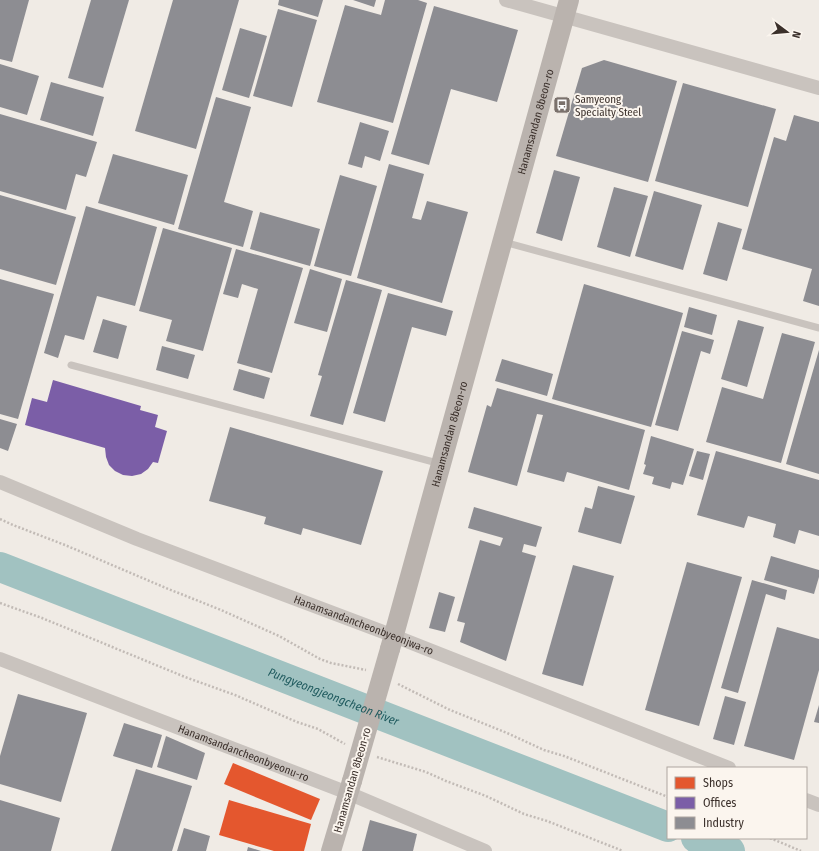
<svg xmlns="http://www.w3.org/2000/svg" width="819" height="851" font-family="'Fira Sans Condensed',sans-serif">
  <rect width="100%" height="100%" fill="#f0ebe5"/>
  <!-- shops -->
  <g fill="#e4572e">
    <polygon points="233,763 320,799 311,820 224,784"/>
    <polygon points="229,800 311,824 304,851 274,851 219,835"/>
  </g>
  <!-- offices -->
  <polygon fill="#7b5ea7" points="53,380 141,406 140,410 158,415 155,427 167,431 158,463 153,462 148,469 141,474 132,476 123,475 115,471 109,465 106,457 105,448 25,425 32,398 47,402"/>
  <!-- industry -->
  <g fill="#8d8d92">
    <polygon points="0,0 29,0 12,62 0,59"/>
    <polygon points="91,0 129,0 103,88 68,78"/>
    <polygon points="173,0 239,0 196,149 135,131"/>
    <polygon points="279,0 323,0 318,17 278,5"/>
    <polygon points="353,0 376,0 374,7"/>
    <polygon points="385,0 418,0 427,3 393,123 317,102 345,5 381,15"/>
    <polygon points="434,6 518,30 497,102 451,89 429,165 391,154"/>
    <polygon points="278,9 317,20 292,107 253,96"/>
    <polygon points="240,28 267,36 249,98 222,90"/>
    <polygon points="604,60 677,81 648,182 556,156 582,68"/>
    <polygon points="0,64 39,76 27,115 0,107"/>
    <polygon points="51,82 104,97 93,136 40,120"/>
    <polygon points="683,83 776,109 748,207 655,181"/>
    <polygon points="216,97 251,107 224,202 253,211 243,247 178,229"/>
    <polygon points="0,114 97,142 86,177 76,174 66,210 0,191"/>
    <polygon points="794,115 819,122 819,306 803,301 812,269 742,249 774,137 786,141"/>
    <polygon points="360,122 389,131 380,161 365,156 362,168 348,164"/>
    <polygon points="113,154 188,175 174,225 98,203"/>
    <polygon points="389,164 424,174 412,218 421,220 427,201 468,212 442,303 357,278"/>
    <polygon points="554,170 580,177 562,241 536,233"/>
    <polygon points="340,175 377,186 351,276 314,266"/>
    <polygon points="614,187 648,196 630,257 597,247"/>
    <polygon points="654,191 702,205 683,270 635,256"/>
    <polygon points="0,195 76,217 56,285 0,269"/>
    <polygon points="86,206 157,227 135,306 97,296 84,340 65,335 58,358 44,353"/>
    <polygon points="260,212 320,229 310,266 250,249"/>
    <polygon points="718,222 742,229 727,281 703,274"/>
    <polygon points="163,228 232,248 203,351 166,341 172,320 139,311"/>
    <polygon points="236,249 303,268 272,373 237,363 258,289 242,284 238,298 223,294"/>
    <polygon points="310,269 342,279 327,332 294,323"/>
    <polygon points="0,279 54,294 18,419 0,414"/>
    <polygon points="346,280 382,290 343,425 310,416 322,376 318,375"/>
    <polygon points="584,284 683,313 651,427 552,399"/>
    <polygon points="388,293 453,311 446,336 412,327 385,422 353,413"/>
    <polygon points="689,307 717,315 712,335 684,327"/>
    <polygon points="103,319 127,326 118,359 93,352"/>
    <polygon points="738,320 764,327 747,387 721,379"/>
    <polygon points="682,331 714,340 710,354 701,351 678,431 655,425"/>
    <polygon points="782,333 815,342 781,463 706,442 722,387 763,399"/>
    <polygon points="162,346 195,355 188,379 156,370"/>
    <polygon points="819,350 819,474 786,464"/>
    <polygon points="502,359 553,374 547,396 495,381"/>
    <polygon points="239,369 270,378 264,399 233,390"/>
    <polygon points="497,388 645,430 629,490 567,472 564,482 527,472 543,415 537,414 517,486 468,472 487,405 491,407"/>
    <polygon points="0,419 17,424 8,451 0,448"/>
    <polygon points="230,427 383,471 361,545 303,528 301,535 264,524 266,517 209,501"/>
    <polygon points="651,436 694,449 683,485 672,482 670,489 652,484 654,477 643,474 646,465 644,464"/>
    <polygon points="697,451 710,454 703,480 689,476"/>
    <polygon points="716,451 819,480 819,536 799,530 795,544 773,537 776,524 748,516 744,528 697,515"/>
    <polygon points="598,486 635,496 621,544 578,532 585,507 592,509"/>
    <polygon points="474,507 542,527 536,547 524,544 522,552 536,556 506,661 460,642 465,623 457,621 480,540 500,546 503,538 468,528"/>
    <polygon points="771,556 819,570 819,577 814,594 764,580"/>
    <polygon points="687,562 742,577 699,726 645,710"/>
    <polygon points="573,565 614,576 583,686 542,674"/>
    <polygon points="752,580 787,590 785,600 766,594 738,693 721,688"/>
    <polygon points="439,592 455,597 445,632 429,628"/>
    <polygon points="777,627 819,639 819,670 794,760 744,746"/>
    <polygon points="18,694 87,713 61,802 0,784 0,756"/>
    <polygon points="725,696 746,702 734,745 713,739"/>
    <polygon points="819,705 819,723 814,722"/>
    <polygon points="124,723 162,735 152,768 113,756"/>
    <polygon points="166,736 205,753 197,780 157,767"/>
    <polygon points="136,769 192,786 172,851 111,851"/>
    <polygon points="0,800 60,818 51,851 0,851"/>
    <polygon points="370,820 417,834 413,851 362,851"/>
    <polygon points="184,828 210,836 206,851 177,851"/>
    <polygon points="248,847 261,851 247,851"/>
  </g>
  <g fill="none" stroke-linecap="round" stroke-linejoin="round">
    <!-- river -->
    <g stroke="#a1c2c1" stroke-width="30">
      <path id="s1" d="M0,567L668,827"/>
      <polyline points="696,838 730,851"/>
    </g>
    <!-- path -->
    <g stroke="#c2bbb6" stroke-width="2.5" stroke-dasharray="2 2" stroke-linecap="butt">
      <polyline points="0,519 13,525 65,545 166,588 221,610 279,636 320,659 331,663 366,670"/>
      <polyline points="0,603 42,618 185,677 235,695 297,722 318,729 345,744"/>
      <polyline points="398,684 450,710 507,733 544,750 564,756 668,797"/>
      <polyline points="377,757 426,772 446,781 486,796 524,814 547,821 623,851"/>
      <polyline points="770,838 801,851"/>
    </g>
    <!-- lane -->
    <g stroke="#c9c3be" stroke-width="7">
      <polyline points="504,242 819,328"/>
      <polyline points="71,365 441,464"/>
    </g>
    <!-- street -->
    <g stroke="#c9c3be" stroke-width="14">
      <polyline points="506,0 819,88"/>
      <path id="s2" d="M0,482L137,539L394,636L729,768"/>
      <path id="s3" d="M0,659L348,793L485,851"/>
      <polyline points="806,800 819,805"/>
    </g>
    <!-- secondary -->
    <g stroke="#bab3ae" stroke-width="20">
      <path id="s4" d="M390,649L569,0"/>
      <polyline points="331,851 352,781"/>
    </g>
    <!-- secondary-bridge -->
    <polyline stroke="#bab3ae" stroke-width="20" points="352,781 390,649"/>
  </g>
  <!-- icons -->
  <defs>
    <symbol id="bus-square" viewBox="-11 -11 22 22"><rect x="-9" y="-9" width="18" height="18" rx="4" fill="#7a716c" stroke="#fbf5ee"/><path d="M-5-6H5V4H4V6H2V4H-2V6H-4V4H-5ZM-3.5-4V0h7V-4ZM-3.5 1.2v1.5H-2V1.2ZM2 1.2v1.5H3.5V1.2Z" fill="#fff"/></symbol>
  </defs>
  <g fill-rule="evenodd">
    <use href="#bus-square" x="552" y="95" width="20" height="20"/>
  </g>
  <g text-anchor="middle" stroke-width="4" stroke-linejoin="round" paint-order="stroke">
    <!-- poi labels -->
    <g font-size="11" fill="#3b302b" stroke="#fbf5ee" text-anchor="start">
      <text x="575" y="103">Samyeong<tspan x="575" dy="13">Specialty Steel</tspan></text>
    </g>
    <!-- street labels -->
    <g font-size="11" fill="#3b302b" stroke="#fbf5ee">
      <text dy="4" stroke="none"><textPath href="#s4" startOffset="547">Hanamsandan 8beon-ro</textPath></text>
      <text dy="4" stroke="none"><textPath href="#s4" startOffset="223">Hanamsandan 8beon-ro</textPath></text>
      <text dy="4" stroke="none"><textPath href="#s2" startOffset="391">Hanamsandancheonbyeonjwa-ro</textPath></text>
      <text dy="4" stroke="none"><textPath href="#s3" startOffset="261">Hanamsandancheonbyeonu-ro</textPath></text>
      <text transform="translate(352 780) rotate(-74)" y="4">Hanamsandan 8beon-ro</text>
    </g>
    <!-- water labels -->
    <g font-size="12" font-style="italic" fill="#1f5a5e" stroke="#fbf5ee">
      <text dy="4" stroke="none"><textPath href="#s1" startOffset="358">Pungyeongjeongcheon River</textPath></text>
    </g>
  </g>
  <!-- legend -->
  <rect x="667" y="767" width="140" height="72" fill="#fbf5ee" stroke="#aea6a0"/>
  <rect x="675" y="777" width="20" height="12" fill="#e4572e" stroke="#aea6a0"/>
  <text x="703" y="787" font-size="12" fill="#3b302b">Shops</text>
  <rect x="675" y="797" width="20" height="12" fill="#7b5ea7" stroke="#aea6a0"/>
  <text x="703" y="807" font-size="12" fill="#3b302b">Offices</text>
  <rect x="675" y="817" width="20" height="12" fill="#8d8d92" stroke="#aea6a0"/>
  <text x="703" y="827" font-size="12" fill="#3b302b">Industry</text>
  <!-- north arrow -->
  <g transform="translate(787 32) rotate(106)" stroke="#fbf5ee" stroke-width="3" paint-order="stroke">
  <path d="M0-3L7 15L0 10L-7 15Z" fill="#3b302b"/>
  <text y="-6" font-size="11" font-weight="bold" text-anchor="middle" fill="#3b302b">N</text>
  </g>
</svg>
